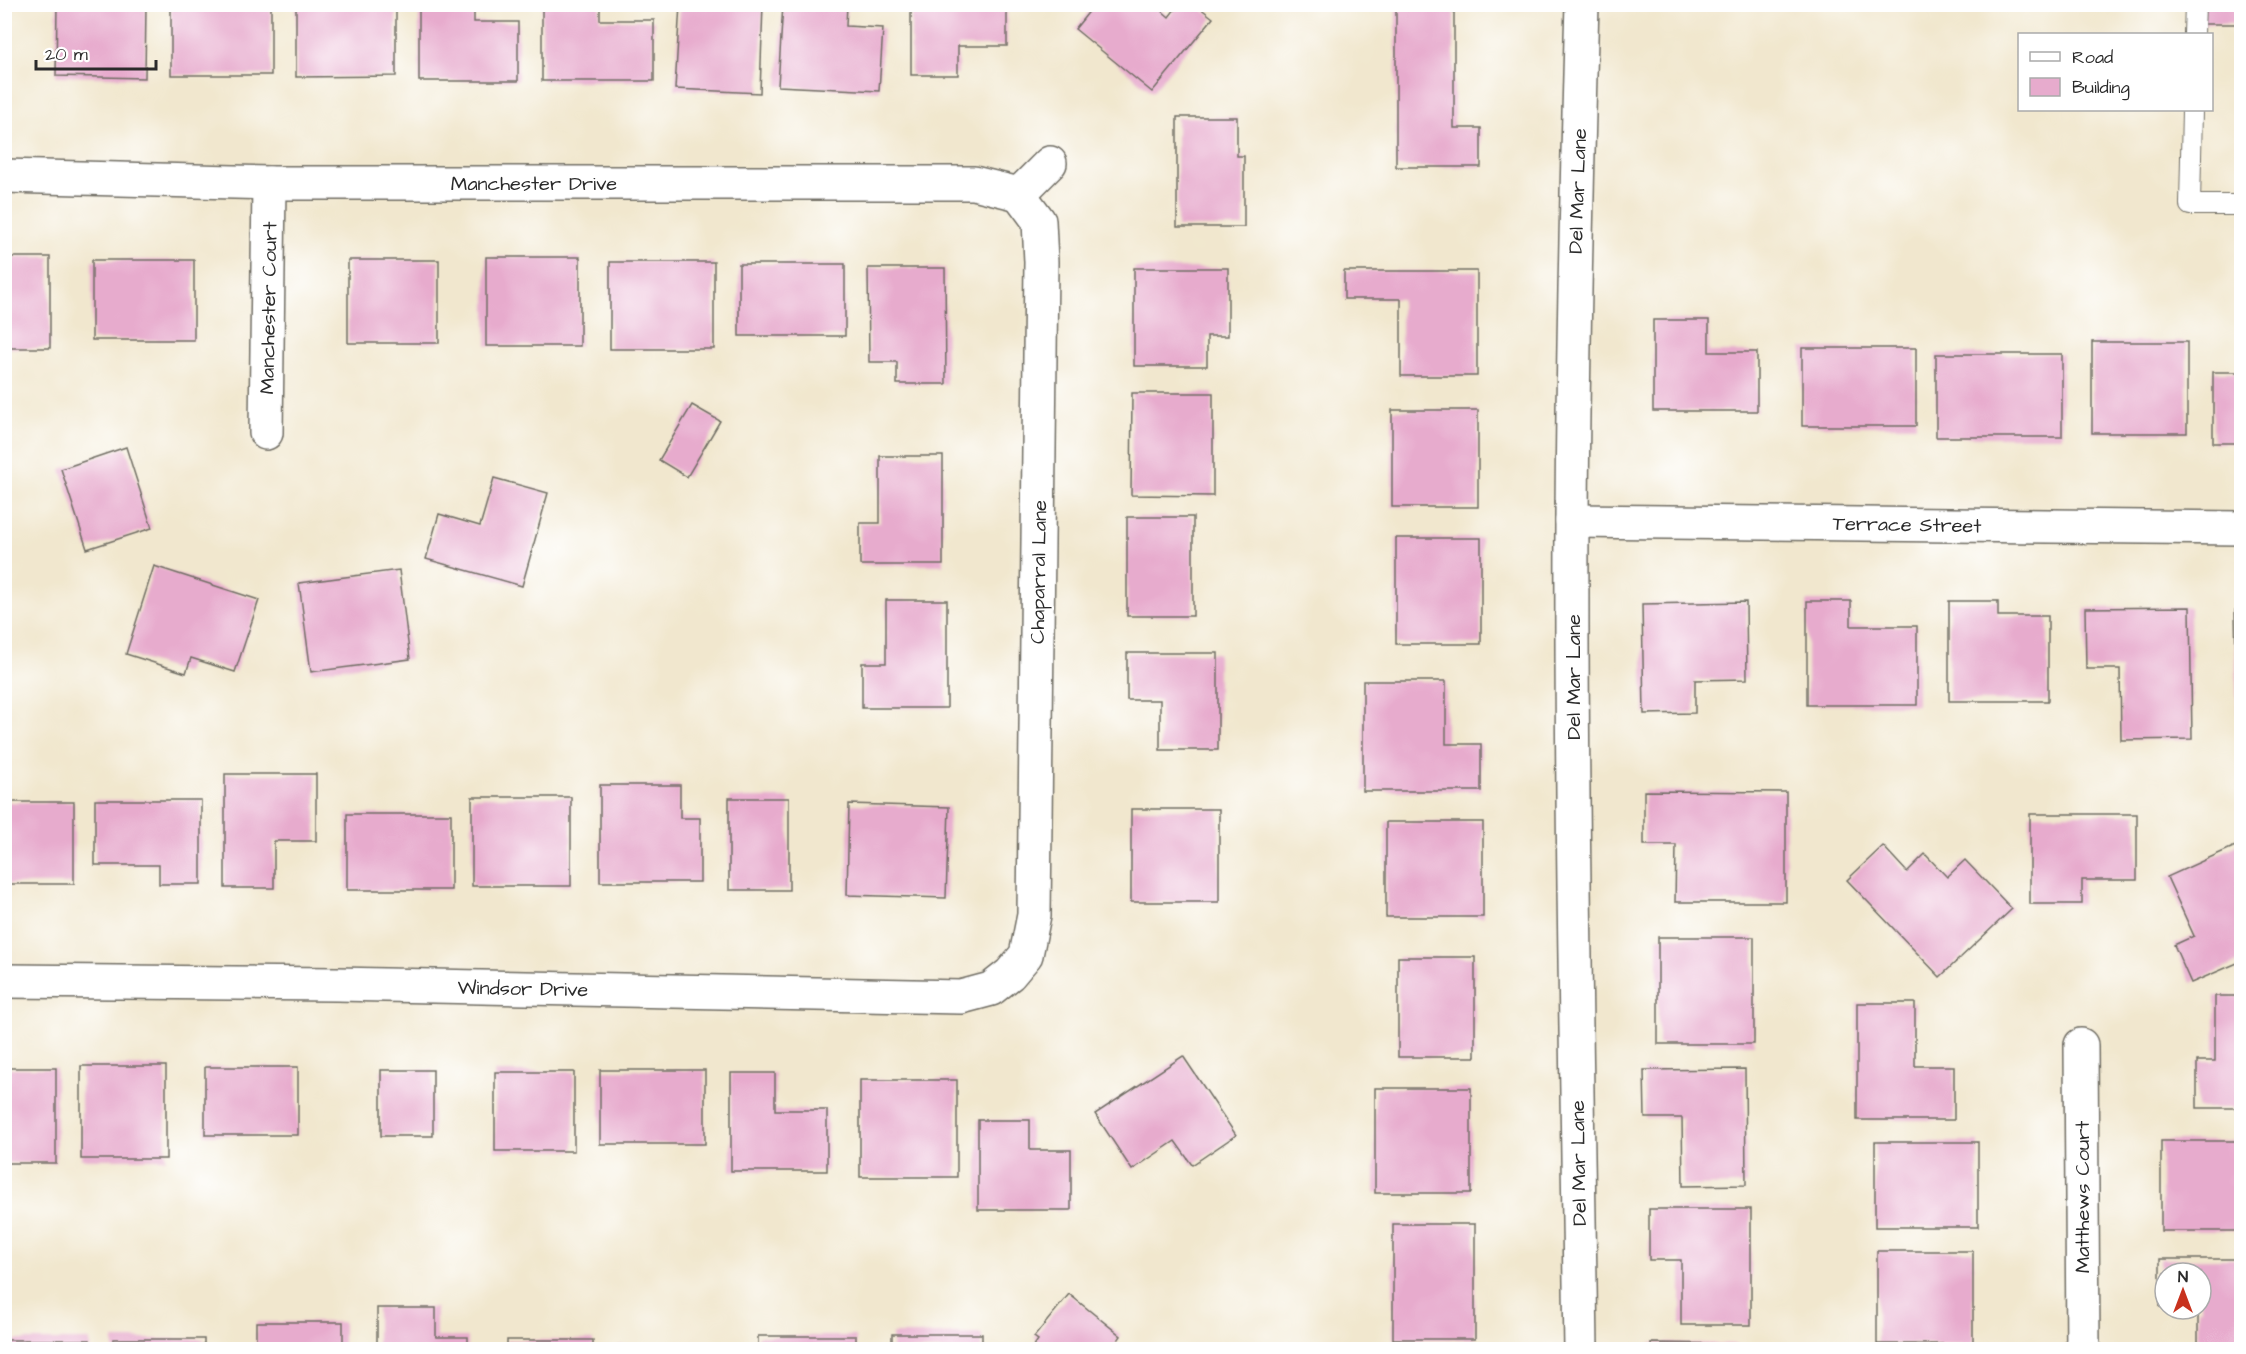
<svg xmlns="http://www.w3.org/2000/svg" width="2246" height="1354" font-family="'Architects Daughter',sans-serif">
  <rect width="100%" height="100%" fill="#fff"/>
  <filter id="ink" filterUnits="userSpaceOnUse"><feTurbulence type="fractalNoise" baseFrequency=".0167" numOctaves="2"/><feDisplacementMap in="SourceGraphic" scale="12" xChannelSelector="R" yChannelSelector="G"/><feConvolveMatrix kernelMatrix="1 2 1 2 8 2 1 2 1" color-interpolation-filters="sRGB"/></filter>
  <filter id="wash" filterUnits="userSpaceOnUse"><feTurbulence type="fractalNoise" baseFrequency=".008" numOctaves="4" result="noise"/><feDisplacementMap in="SourceGraphic" scale="24" xChannelSelector="R" yChannelSelector="G"/><feGaussianBlur stdDeviation="1.35" result="paint"/><feColorMatrix in="noise" values="0 0 0 0 0 0 0 0 0 0 0 0 0 0 0 0 0 1.4 0 .05"/><feComposite in="paint" operator="in"/></filter>
  <g filter="url(#wash)">
    <rect width="100%" height="100%" fill="#f1e7ce"/>
    <g id="blocks">
      <!-- building -->
      <g fill="#e7abcd">
        <polygon points="57,4 146,6 145,78 56,76"/>
        <rect x="171" y="4" width="100" height="71"/>
        <polygon points="296,4 396,4 396,76 296,77"/>
        <polygon points="419,4 474,4 474,22 518,22 518,81 419,81"/>
        <polygon points="542,4 600,4 600,20 654,20 654,81 542,81"/>
        <polygon points="680,4 763,4 760,93 675,89"/>
        <polygon points="783,4 847,4 846,26 883,28 879,91 778,86"/>
        <polygon points="911,4 1007,4 1007,46 958,46 958,75 911,75"/>
        <polygon points="1095,4 1154,4 1169,17 1179,4 1195,4 1213,18 1152,92 1075,29"/>
        <polygon points="1396,4 1454,4 1454,128 1481,128 1481,167 1396,167"/>
        <rect x="2202" y="4" width="40" height="20"/>
        <polygon points="1177,117 1237,117 1237,156 1244,156 1244,227 1177,227"/>
        <rect x="4" y="257" width="46" height="91"/>
        <rect x="486" y="257" width="94" height="89"/>
        <rect x="92" y="260" width="102" height="80"/>
        <rect x="348" y="260" width="91" height="83"/>
        <rect x="610" y="262" width="104" height="87"/>
        <rect x="739" y="264" width="106" height="72"/>
        <polygon points="868,268 945,268 946,384 897,384 897,362 869,362"/>
        <polygon points="1134,268 1228,268 1228,336 1207,336 1207,366 1134,366"/>
        <polygon points="1344,271 1477,271 1477,376 1401,376 1401,299 1344,299"/>
        <polygon points="1653,320 1709,320 1709,352 1757,352 1757,411 1653,411"/>
        <rect x="2092" y="342" width="95" height="91"/>
        <rect x="1802" y="348" width="114" height="78"/>
        <rect x="1936" y="354" width="126" height="83"/>
        <rect x="2213" y="372" width="29" height="71"/>
        <polygon points="1132,393 1213,393 1213,496 1131,495"/>
        <polygon points="692,405 720,421 687,477 659,460"/>
        <rect x="1392" y="410" width="86" height="97"/>
        <polygon points="126,447 152,528 87,549 61,469"/>
        <polygon points="880,456 943,456 943,565 860,565 860,523 880,523"/>
        <polygon points="494,478 548,493 522,586 426,559 439,514 480,526"/>
        <rect x="1127" y="517" width="66" height="99"/>
        <rect x="1396" y="538" width="85" height="106"/>
        <polygon points="154,566 259,600 235,672 191,658 186,673 126,654"/>
        <polygon points="399,570 410,659 311,672 299,583"/>
        <polygon points="886,600 947,600 947,708 862,708 862,663 886,663"/>
        <polygon points="1807,601 1851,601 1851,626 1917,626 1917,705 1807,705"/>
        <polygon points="1949,601 1998,601 1998,616 2048,616 2048,701 1949,701"/>
        <polygon points="1746,602 1747,679 1695,680 1695,713 1644,714 1642,604"/>
        <polygon points="2190,607 2192,739 2121,740 2120,669 2086,669 2085,608"/>
        <polygon points="2235,610 2242,610 2242,714 2237,714"/>
        <polygon points="1127,653 1218,653 1218,750 1160,750 1160,700 1127,700"/>
        <polygon points="1363,681 1446,681 1446,744 1481,744 1481,791 1363,791"/>
        <polygon points="225,774 316,774 316,841 274,841 274,888 225,888"/>
        <polygon points="600,785 680,785 680,818 700,818 700,882 600,882"/>
        <polygon points="1644,791 1786,792 1786,902 1675,902 1676,845 1644,845"/>
        <rect x="472" y="797" width="99" height="89"/>
        <rect x="729" y="798" width="60" height="92"/>
        <polygon points="95,800 201,800 201,884 159,884 159,865 95,865"/>
        <rect x="4" y="802" width="70" height="82"/>
        <polygon points="849,804 949,807 946,898 847,895"/>
        <rect x="1131" y="809" width="88" height="93"/>
        <rect x="347" y="814" width="104" height="76"/>
        <polygon points="2030,814 2137,814 2137,880 2082,880 2082,904 2030,904"/>
        <rect x="1386" y="822" width="97" height="95"/>
        <polygon points="2242,843 2242,961 2191,983 2174,945 2194,936 2167,877"/>
        <polygon points="1883,846 1907,872 1925,854 1947,877 1965,860 2012,909 1940,977 1847,880"/>
        <rect x="1658" y="937" width="96" height="107"/>
        <rect x="1398" y="957" width="77" height="100"/>
        <polygon points="2215,996 2242,996 2242,1108 2197,1108 2197,1061 2215,1061"/>
        <polygon points="1857,1003 1915,1003 1915,1066 1954,1066 1954,1120 1857,1120"/>
        <polygon points="1183,1056 1236,1135 1192,1165 1175,1141 1132,1170 1095,1114"/>
        <rect x="81" y="1066" width="85" height="93"/>
        <rect x="205" y="1067" width="93" height="68"/>
        <rect x="4" y="1068" width="52" height="95"/>
        <polygon points="1745,1069 1746,1185 1683,1186 1682,1118 1645,1118 1644,1070"/>
        <rect x="381" y="1070" width="52" height="66"/>
        <rect x="600" y="1070" width="105" height="74"/>
        <rect x="495" y="1072" width="79" height="79"/>
        <polygon points="731,1073 775,1073 775,1110 827,1110 827,1171 731,1171"/>
        <rect x="860" y="1080" width="97" height="97"/>
        <rect x="1375" y="1088" width="96" height="105"/>
        <polygon points="978,1120 1030,1120 1030,1150 1071,1150 1071,1210 978,1210"/>
        <rect x="2161" y="1141" width="81" height="90"/>
        <rect x="1875" y="1142" width="103" height="85"/>
        <polygon points="1649,1209 1751,1209 1751,1325 1681,1325 1681,1260 1649,1260"/>
        <rect x="1393" y="1224" width="82" height="115"/>
        <rect x="1877" y="1251" width="96" height="93"/>
        <polygon points="2160,1259 2242,1259 2242,1344 2198,1344 2198,1309 2201,1309 2201,1273 2165,1273 2165,1307 2160,1307"/>
        <polygon points="1069,1294 1121,1336 1111,1350 1031,1350 1038,1340 1034,1337"/>
        <polygon points="377,1308 436,1308 436,1337 468,1337 468,1350 377,1350"/>
        <rect x="256" y="1322" width="87" height="28"/>
        <rect x="892" y="1334" width="90" height="16"/>
        <rect x="758" y="1336" width="98" height="14"/>
        <rect x="113" y="1339" width="91" height="11"/>
        <rect x="4" y="1340" width="86" height="10"/>
        <rect x="507" y="1340" width="86" height="10"/>
        <polygon points="1651,1343 1737,1344 1737,1350 1651,1350"/>
        <rect x="619" y="1345" width="111" height="5"/>
      </g>
    </g>
  </g>
  <g filter="url(#ink)">
    <use href="#blocks" fill-opacity="0" stroke="#706d64" stroke-width="1.5"/>
    <g fill="none" stroke-linecap="round" stroke-linejoin="round">
      <defs>
        <g id="service">
          <polyline points="2194,34 2195,4"/>
          <polyline points="2192,110 2190,205 2242,205"/>
        </g>
        <g id="minor">
          <polyline points="4,176 269,183 974,183 1019,194 1050,163"/>
          <polyline points="266,433 269,183"/>
          <polyline points="1572,521 2242,528"/>
          <polyline points="4,981 337,984 961,997 991,989 1010,974 1026,955 1034,915 1041,262 1039,221 1019,194"/>
          <polyline points="2081,1045 2083,1350"/>
          <path d="M1581,1350C1577,1072 1571,795 1572,518C1573,347 1577,176 1582,4"/>
        </g>
      </defs>
      <!-- service casing -->
      <use href="#service" stroke="#706d64" stroke-width="22"/>
      <!-- minor casing -->
      <use href="#minor" stroke="#706d64" stroke-width="36"/>
      <!-- service -->
      <use href="#service" stroke="#fff" stroke-width="20"/>
      <!-- minor -->
      <use href="#minor" stroke="#fff" stroke-width="33"/>
    </g>
  </g>
  <g text-anchor="middle" stroke-width="4.5" stroke-linejoin="round" paint-order="stroke">
    <!-- street labels -->
    <g font-size="20" fill="#2b2b2b" stroke="#fff">
      <text x="534" y="190">Manchester Drive</text>
      <text transform="translate(1577 191) rotate(-88)" y="7">Del Mar Lane</text>
      <text transform="translate(268 308) rotate(-89)" y="7">Manchester Court</text>
      <text transform="translate(1907 524) rotate(1)" y="7">Terrace Street</text>
      <text transform="translate(1038 572) rotate(-89)" y="7">Chaparral Lane</text>
      <text transform="translate(1573 677) rotate(-90)" y="7">Del Mar Lane</text>
      <text transform="translate(523 988) rotate(1)" y="7">Windsor Drive</text>
      <text transform="translate(1578 1163) rotate(-91)" y="7">Del Mar Lane</text>
      <text transform="translate(2082 1197) rotate(-90)" y="7">Matthews Court</text>
    </g>
  </g>
  <!-- margin -->
  <rect width="2246" height="1354" fill="none" stroke="#fff" stroke-width="24"/>
  <!-- legend -->
  <rect x="2018" y="33" width="195" height="78" fill="#ffffff" stroke="#aaaaaa" stroke-width="1.5"/>
  <rect x="2030" y="52" width="30" height="9" fill="#ffffff" stroke="#aaaaaa" stroke-width="1.5"/>
  <text x="2072" y="63" font-size="18" fill="#2b2b2b">Road</text>
  <rect x="2030" y="78" width="30" height="18" fill="#e7abcd" stroke="#aaaaaa" stroke-width="1.5"/>
  <text x="2072" y="93" font-size="18" fill="#2b2b2b">Building</text>
  <!-- north arrow -->
  <g transform="translate(2183 1291)"><circle r="28" fill="#ffffff" stroke="#aaaaaa" stroke-width="1.5"/>
  <path d="M0-4.5L10 22L0 15L-10 22Z" fill="#c8321e"/>
  <text y="-9" font-size="16" font-weight="bold" text-anchor="middle" fill="#2b2b2b">N</text>
  </g>
  <!-- scale -->
  <path d="M36 60v9h120v-9" fill="none" stroke="#2b2b2b" stroke-width="3"/>
  <text x="45" y="60" font-size="18" fill="#2b2b2b" stroke="#ffffff" stroke-width="4.5" paint-order="stroke">20 m</text>
</svg>
